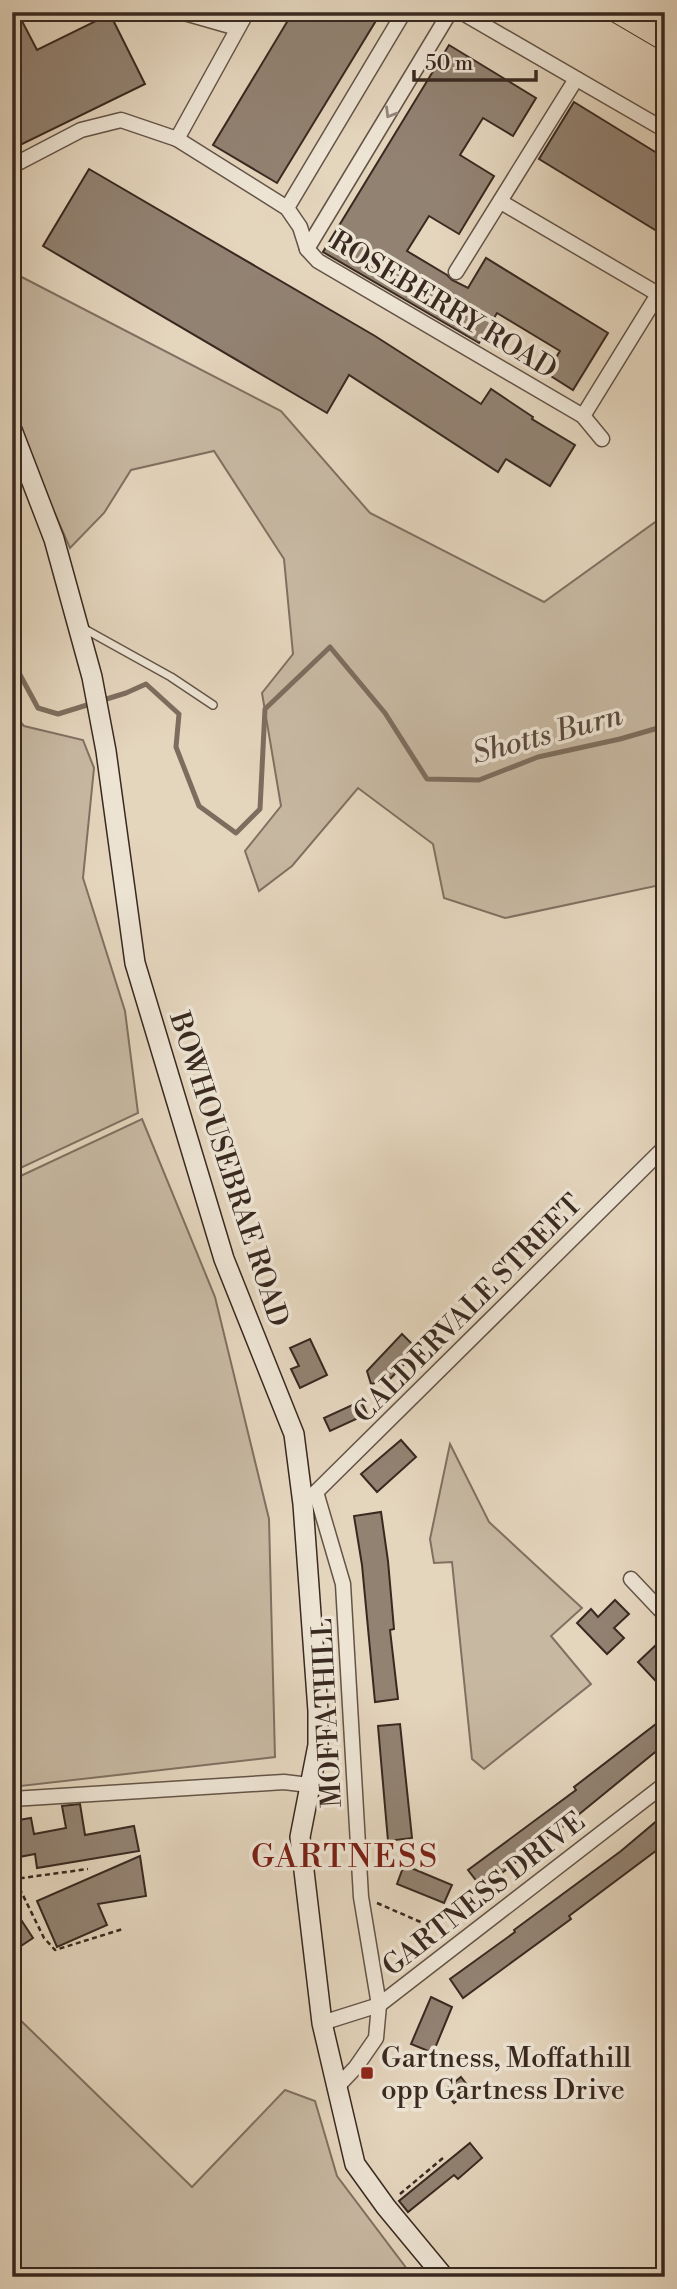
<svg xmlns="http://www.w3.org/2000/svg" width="677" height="2289" font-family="'Libre Bodoni',serif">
  <rect width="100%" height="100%" fill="#e4d5bd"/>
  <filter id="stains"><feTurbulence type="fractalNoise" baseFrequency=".00286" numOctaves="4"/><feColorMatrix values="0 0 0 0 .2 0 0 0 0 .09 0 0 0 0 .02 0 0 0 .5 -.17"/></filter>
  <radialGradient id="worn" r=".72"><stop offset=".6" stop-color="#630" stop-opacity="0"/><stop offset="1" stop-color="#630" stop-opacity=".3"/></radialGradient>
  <!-- green -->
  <g fill="#c7b8a2" stroke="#807061" stroke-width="2">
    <polygon points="12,272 281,411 370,513 544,602 665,515 665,884 505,918 444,898 433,844 358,788 292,866 259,891 245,851 281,806 262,693 293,654 284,559 214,451 131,470 104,513 70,548 12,416"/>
    <polygon points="12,712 24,726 83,740 94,768 83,878 125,1011 138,1113 12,1172"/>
    <polygon points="142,1119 215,1297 269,1519 275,1757 12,1787 12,1180"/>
    <polygon points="450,1444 489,1522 582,1608 551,1636 591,1684 484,1769 472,1759 452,1562 434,1563 430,1539"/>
    <polygon points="12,2012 192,2187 285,2090 315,2101 337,2176 413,2277 12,2277"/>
  </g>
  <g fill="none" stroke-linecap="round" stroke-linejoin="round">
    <!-- stream -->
    <polyline stroke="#7d6d5e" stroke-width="5" points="12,660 38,708 58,714 126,693 146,684 179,714 176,747 199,806 236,833 260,809 265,709 330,647 385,713 427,779 479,780 538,757 620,739 665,726"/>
  </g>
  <!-- building -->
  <g fill="#928272" stroke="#392920" stroke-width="2">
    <polygon points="293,12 365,12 377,19 277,183 213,145"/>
    <polygon points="110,14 145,84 12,149 12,26 22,21 37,50"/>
    <polygon points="449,45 536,98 513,136 483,118 460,155 494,176 459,234 429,216 407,251 447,275 452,280 468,288 486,258 608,333 573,390 546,373 560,351 497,313 479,343 323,252"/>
    <polygon points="574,102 665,158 665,236 539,159"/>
    <polygon points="89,169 375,336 481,404 491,389 533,417 532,419 575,445 550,486 506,459 498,472 349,375 327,413 43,246"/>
    <polygon points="402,1334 418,1350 390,1379 371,1384 367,1371"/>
    <polygon points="310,1339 327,1375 300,1388 291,1369 299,1366 290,1348"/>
    <polygon points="361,1401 367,1414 330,1431 324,1418"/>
    <polygon points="401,1440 416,1457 377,1492 361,1474"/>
    <polygon points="381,1512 388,1561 394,1629 390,1630 398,1699 375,1702 362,1565 354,1516"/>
    <polygon points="615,1600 629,1614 614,1628 624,1638 607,1654 577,1623 591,1609 598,1617"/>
    <polygon points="656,1645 665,1654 665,1691 638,1662"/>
    <polygon points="665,1717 665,1744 572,1820 482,1888 468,1870 576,1790 574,1787"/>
    <polygon points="400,1724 412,1838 388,1841 378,1726"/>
    <polygon points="80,1804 85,1835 134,1826 139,1851 37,1868 35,1854 14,1858 12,1821 31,1818 34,1834 66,1828 62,1806"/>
    <polygon points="659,1819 665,1827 665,1844 569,1916 571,1919 463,1998 450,1979 515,1932 514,1930 621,1851"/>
    <polygon points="140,1856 146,1896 98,1904 107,1925 57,1947 37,1901"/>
    <polygon points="404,1865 452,1885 444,1903 397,1884"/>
    <polygon points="12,1906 33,1938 12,1952"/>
    <polygon points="431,1997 452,2007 433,2053 411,2044"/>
    <polygon points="461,2077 471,2090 454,2103 444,2091"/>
    <polygon points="470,2143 482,2158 458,2179 454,2175 408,2212 399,2201"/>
  </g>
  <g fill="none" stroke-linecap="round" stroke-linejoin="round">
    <defs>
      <polyline id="lane" points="81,627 171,677 213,705"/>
      <g id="street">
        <polyline points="181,12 237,28"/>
        <polyline points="461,12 665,130"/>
        <polyline points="177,139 247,12"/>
        <polyline points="12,166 81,130 121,120 177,139 287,208 300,227 307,249 318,261 583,416 602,439"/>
        <polyline points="501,202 658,294"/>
        <polyline points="287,208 404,12"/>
        <polyline points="307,249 450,12"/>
        <polyline points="456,272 576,79"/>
        <polyline points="583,416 665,283"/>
        <polyline points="316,1492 343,1584 361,1897 379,2005 376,2038 356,2067 337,2087"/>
        <polyline points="310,1498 665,1147"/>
        <polyline points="631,1579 665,1615"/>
        <polyline points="12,1799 284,1782 309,1785"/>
        <polyline points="322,2023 379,2005 665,1784"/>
      </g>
      <polyline id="secondary" points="12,430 54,539 92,677 106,751 135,963 224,1259 294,1434 303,1504 318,1711 318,1745 300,1837 322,2023 355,2164 386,2207 444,2277"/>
      <polyline id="primary" points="619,12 665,39"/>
    </defs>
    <!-- lane casing -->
    <use href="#lane" stroke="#645447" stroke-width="10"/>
    <!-- street casing -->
    <use href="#street" stroke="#645447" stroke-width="17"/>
    <!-- secondary casing -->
    <use href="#secondary" stroke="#392920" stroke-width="22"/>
    <!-- primary casing -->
    <use href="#primary" stroke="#392920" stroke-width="25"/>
    <!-- path -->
    <g stroke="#392920" stroke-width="2.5" stroke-dasharray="5 3.5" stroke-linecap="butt">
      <polyline points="13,1872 22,1878 88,1869"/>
      <polyline points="12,1873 44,1938 55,1950 123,1929"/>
      <polyline points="377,1903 448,1934"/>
      <polyline points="400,2194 443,2158"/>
    </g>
    <!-- lane -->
    <use href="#lane" stroke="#ede4d4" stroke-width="7"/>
    <!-- street -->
    <use href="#street" stroke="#ede4d4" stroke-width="14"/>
    <!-- secondary -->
    <use href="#secondary" stroke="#ede4d4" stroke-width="19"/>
    <!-- primary -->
    <use href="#primary" stroke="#e4d5bd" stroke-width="23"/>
  </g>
  <!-- one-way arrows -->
  <defs><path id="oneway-chevron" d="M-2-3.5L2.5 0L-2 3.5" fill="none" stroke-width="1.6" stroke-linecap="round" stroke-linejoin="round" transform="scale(1.75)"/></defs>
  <use stroke="#93867a" href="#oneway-chevron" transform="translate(390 113) rotate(121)"/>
  <!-- markers -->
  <rect fill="#8f2418" stroke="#ede4d4" stroke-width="2.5" x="360" y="2066" width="14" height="14" rx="3.5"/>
  <g text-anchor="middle" stroke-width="7" stroke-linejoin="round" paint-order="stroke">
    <!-- street labels -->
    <g font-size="28" fill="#392920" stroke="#ede4d4">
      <text transform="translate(444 304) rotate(31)" y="10">ROSEBERRY ROAD</text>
      <text transform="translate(230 1169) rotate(72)" y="10">BOWHOUSEBRAE ROAD</text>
      <text transform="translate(467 1308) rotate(-45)" y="10">CALDERVALE STREET</text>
      <text transform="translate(326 1713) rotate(-93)" y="10">MOFFATHILL</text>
      <text transform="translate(483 1893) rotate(-38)" y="10">GARTNESS DRIVE</text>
    </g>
    <!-- poi labels -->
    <g font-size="28" fill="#392920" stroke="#ede4d4" text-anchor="start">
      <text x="381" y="2067">Gartness, Moffathill<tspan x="381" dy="32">opp Gartness Drive</tspan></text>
    </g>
    <!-- water labels -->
    <g font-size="30" font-style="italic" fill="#5b4b3f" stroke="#ede4d4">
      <text transform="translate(547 734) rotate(-15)" y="10">Shotts Burn</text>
    </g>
    <!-- quarter labels -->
    <g font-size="32" letter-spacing="2" fill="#7a1f14" stroke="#ede4d4">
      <text x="345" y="1867">GARTNESS</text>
    </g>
  </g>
  <!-- margin -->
  <rect width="677" height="2289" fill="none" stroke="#e4d5bd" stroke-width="42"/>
  <rect x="14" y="14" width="649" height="2261" fill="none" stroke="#392920" stroke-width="3.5"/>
  <rect x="21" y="21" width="635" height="2247" fill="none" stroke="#392920" stroke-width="2"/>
  <!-- scale -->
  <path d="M414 70v10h122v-10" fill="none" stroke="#392920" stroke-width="3.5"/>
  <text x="425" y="70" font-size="21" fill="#392920" stroke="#ede4d4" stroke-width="5" paint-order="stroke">50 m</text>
  <rect width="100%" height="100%" filter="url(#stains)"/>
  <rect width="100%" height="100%" fill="url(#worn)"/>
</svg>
